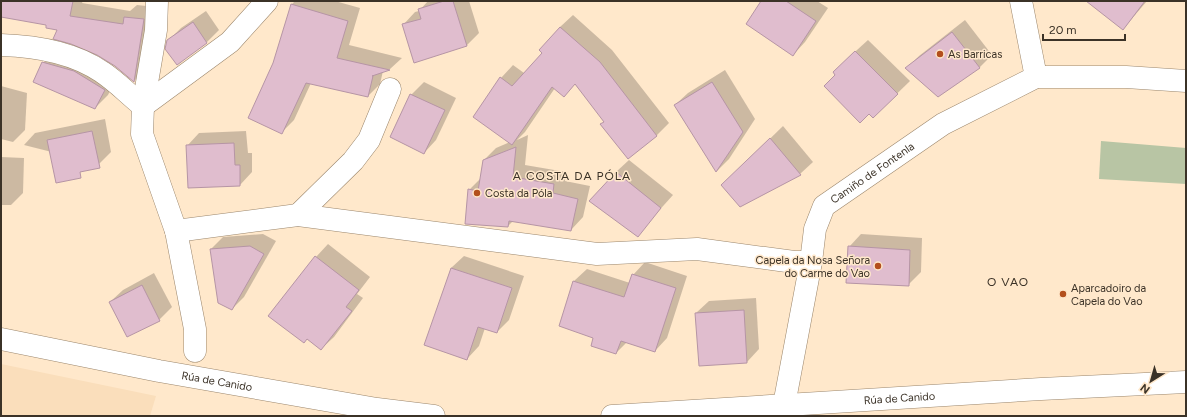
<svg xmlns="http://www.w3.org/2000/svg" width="1187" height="417" font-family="Figtree,sans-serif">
  <rect width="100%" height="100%" fill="#ffe8cb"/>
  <!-- built -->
  <polygon fill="#fadebb" points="1,364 156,396 150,416 1,416"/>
  <!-- green -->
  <polygon fill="#b8c5a4" points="1101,141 1186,148 1186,184 1099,179"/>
  <!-- shadow -->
  <g fill="#0003">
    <polygon points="18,1 83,1 82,3 130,11 137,5 156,7 147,69 134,81 115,65 47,24"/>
    <polygon points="295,1 335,1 360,8 349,45 402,58 390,69 383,71 380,84 368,96 311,83 294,120 282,132 274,63 292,4"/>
    <polygon points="428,1 469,1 479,33 466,46 403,25 415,12 419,11"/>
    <polygon points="763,1 817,1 828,8 805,42 793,55"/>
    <polygon points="1100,1 1147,1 1123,29"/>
    <polygon points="206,11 219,30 207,42 177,64 168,41 181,28"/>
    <polygon points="573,15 612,50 669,123 657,135 628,158 605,121 575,84 555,88 525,132 517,140 528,135 525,165 566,172 565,181 590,186 583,217 571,230 514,220 508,226 469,190 481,178 483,161 496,148 510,142 501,78 513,65 524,73 543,53 560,27"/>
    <polygon points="965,20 992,55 980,67 938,95 907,68 919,56"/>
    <polygon points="868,40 910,81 873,117 837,75 846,60"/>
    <polygon points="56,50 117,77 108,95 95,108 43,63"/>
    <polygon points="725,70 755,119 729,159 717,171 675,105 688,93"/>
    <polygon points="424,82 456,98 436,140 424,153 411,95"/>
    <polygon points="1,86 27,93 25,130 13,142 1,139"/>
    <polygon points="105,119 111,152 99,164 24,145 35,133"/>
    <polygon points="783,126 813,162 800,174 740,206 735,173"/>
    <polygon points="246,131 248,153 252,153 252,172 240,185 189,187 187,146 199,133"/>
    <polygon points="1,157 24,158 23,193 11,205 1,205"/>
    <polygon points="629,160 673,195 637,235 616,172"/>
    <polygon points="263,234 276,241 244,297 232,309 211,249 223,237"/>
    <polygon points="861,234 922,238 921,272 908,285 849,247"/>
    <polygon points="328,244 370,277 357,294 363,298 334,337 321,349 316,257"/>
    <polygon points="464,256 524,276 509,320 497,332 485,328 479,346 467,359 426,345 451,268"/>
    <polygon points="645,262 687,276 667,338 655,351 627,342 616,353 594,337 560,326 574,281 587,269 630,283 633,275"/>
    <polygon points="154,273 172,307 159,320 110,302 123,290"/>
    <polygon points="756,298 759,349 747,362 696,313 709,301"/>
  </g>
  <!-- building -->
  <g fill="#e0bdce" stroke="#b695a5">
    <polygon points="1,1 73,1 70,16 123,24 124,17 144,19 134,82 115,66 97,55 71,44 53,39 57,30 46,28 46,25 1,17"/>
    <polygon points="444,1 453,1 467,46 414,63 402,24 421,19 418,9"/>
    <polygon points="761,1 786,1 816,21 793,56 746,24"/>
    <polygon points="1086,1 1145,1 1123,30"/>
    <polygon points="291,4 348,21 337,58 390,70 372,76 373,76 368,97 306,83 282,134 248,118 273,63"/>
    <polygon points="193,22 207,43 177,65 165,49 167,40"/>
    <polygon points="560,27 600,62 657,136 628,159 600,124 604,122 575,84 564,97 552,87 512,145 473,117 500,77 512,86 542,53 539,50"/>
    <polygon points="952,32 980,68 938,97 905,68"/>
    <polygon points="855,51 898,94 873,118 869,114 860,123 824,86 835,75 833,72"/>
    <polygon points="42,62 74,71 105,90 95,109 33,82"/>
    <polygon points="712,82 743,132 716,172 674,105"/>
    <polygon points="410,94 445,110 424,154 390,137"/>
    <polygon points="92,131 100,168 80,172 81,178 56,183 47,140"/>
    <polygon points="770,138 801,175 740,207 721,185"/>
    <polygon points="234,143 235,165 240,165 240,186 188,188 186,145"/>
    <polygon points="516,147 513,177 554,184 553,193 578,199 571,231 509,221 508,227 465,224 468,189 478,191 483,160"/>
    <polygon points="616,172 661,208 638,237 589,201"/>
    <polygon points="250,246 264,254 232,310 218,303 210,249"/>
    <polygon points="848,246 910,250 909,286 846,283"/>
    <polygon points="315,256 359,290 346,307 352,311 321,350 307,339 304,343 268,316"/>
    <polygon points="451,268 512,288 497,333 478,327 467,360 424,345"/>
    <polygon points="632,274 676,288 655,352 621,341 616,354 591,346 593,338 559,326 573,281 624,297"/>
    <polygon points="142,285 160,321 127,337 109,302"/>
    <polygon points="744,310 747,363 699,366 695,313"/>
  </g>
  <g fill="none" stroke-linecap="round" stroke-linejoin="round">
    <defs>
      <g id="street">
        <polyline points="157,1 156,30 143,106 142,134 176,231 298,215 597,254 697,249 794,262 811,262"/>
        <polyline points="1021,1 1036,77"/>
        <path d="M1,45C35,46 74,53 102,72C116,81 129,95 143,106"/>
        <polyline points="143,106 230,42 267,1"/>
        <polyline points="298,215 353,161 369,140 390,89"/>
        <polyline points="176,231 195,329 195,351"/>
        <path id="s1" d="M784,405L811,262L815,229L824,206L943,124L1036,77H1126L1186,81"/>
      </g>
      <g id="secondary">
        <path id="s2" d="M1,339L159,371L377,409L434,416"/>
        <path id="s3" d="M612,416L1041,389L1186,382"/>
      </g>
    </defs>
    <!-- street casing -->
    <use href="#street" stroke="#9b866c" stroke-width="23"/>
    <!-- secondary casing -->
    <use href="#secondary" stroke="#9b866c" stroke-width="23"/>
    <!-- street -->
    <use href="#street" stroke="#fff" stroke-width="22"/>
    <!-- secondary -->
    <use href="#secondary" stroke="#fff" stroke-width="22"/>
  </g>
  <!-- markers -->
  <g fill="#b34f1c" stroke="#ffe8cb" stroke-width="1.5">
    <circle cx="940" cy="54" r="4"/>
    <circle cx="477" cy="193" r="4"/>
    <circle cx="878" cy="266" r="4"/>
    <circle cx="1063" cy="294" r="4"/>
  </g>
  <g text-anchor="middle" stroke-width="3" stroke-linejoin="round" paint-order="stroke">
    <!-- poi labels -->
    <g font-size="11" fill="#3b3227" stroke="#ffe8cb" text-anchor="start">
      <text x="948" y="58">As Barricas</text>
      <text x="485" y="197">Costa da Póla</text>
      <text x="870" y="264" text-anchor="end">Capela da Nosa Señora<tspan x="870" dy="13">do Carme do Vao</tspan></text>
      <text x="1071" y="292">Aparcadoiro da<tspan x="1071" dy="13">Capela do Vao</tspan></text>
    </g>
    <!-- street labels -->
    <g font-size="11" fill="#3b3227" stroke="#ffe8cb">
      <text dy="4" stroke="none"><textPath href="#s1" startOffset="262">Camiño de Fontenla</textPath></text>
      <text dy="4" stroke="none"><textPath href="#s2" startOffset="220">Rúa de Canido</textPath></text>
      <text dy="4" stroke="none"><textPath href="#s3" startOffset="288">Rúa de Canido</textPath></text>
    </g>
    <!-- neighbourhood labels -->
    <g font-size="12" letter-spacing="1" fill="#3b3227" stroke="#ffe8cb">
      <text x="572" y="180">A COSTA DA PÓLA</text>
      <text x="1008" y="286">O VAO</text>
    </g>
  </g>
  <!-- border -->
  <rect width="1187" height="417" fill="none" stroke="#3b3227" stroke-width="4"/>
  <!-- north arrow -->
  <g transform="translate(1151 381) rotate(217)" stroke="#ffe8cb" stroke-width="3" paint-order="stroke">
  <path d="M0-3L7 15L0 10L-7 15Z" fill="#3b3227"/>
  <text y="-6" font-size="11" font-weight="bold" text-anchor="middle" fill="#3b3227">N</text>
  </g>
  <!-- scale -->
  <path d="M1043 34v6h82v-6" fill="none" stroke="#3b3227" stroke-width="2"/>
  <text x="1049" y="34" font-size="12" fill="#3b3227" stroke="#ffe8cb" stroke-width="3" paint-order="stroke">20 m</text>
</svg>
